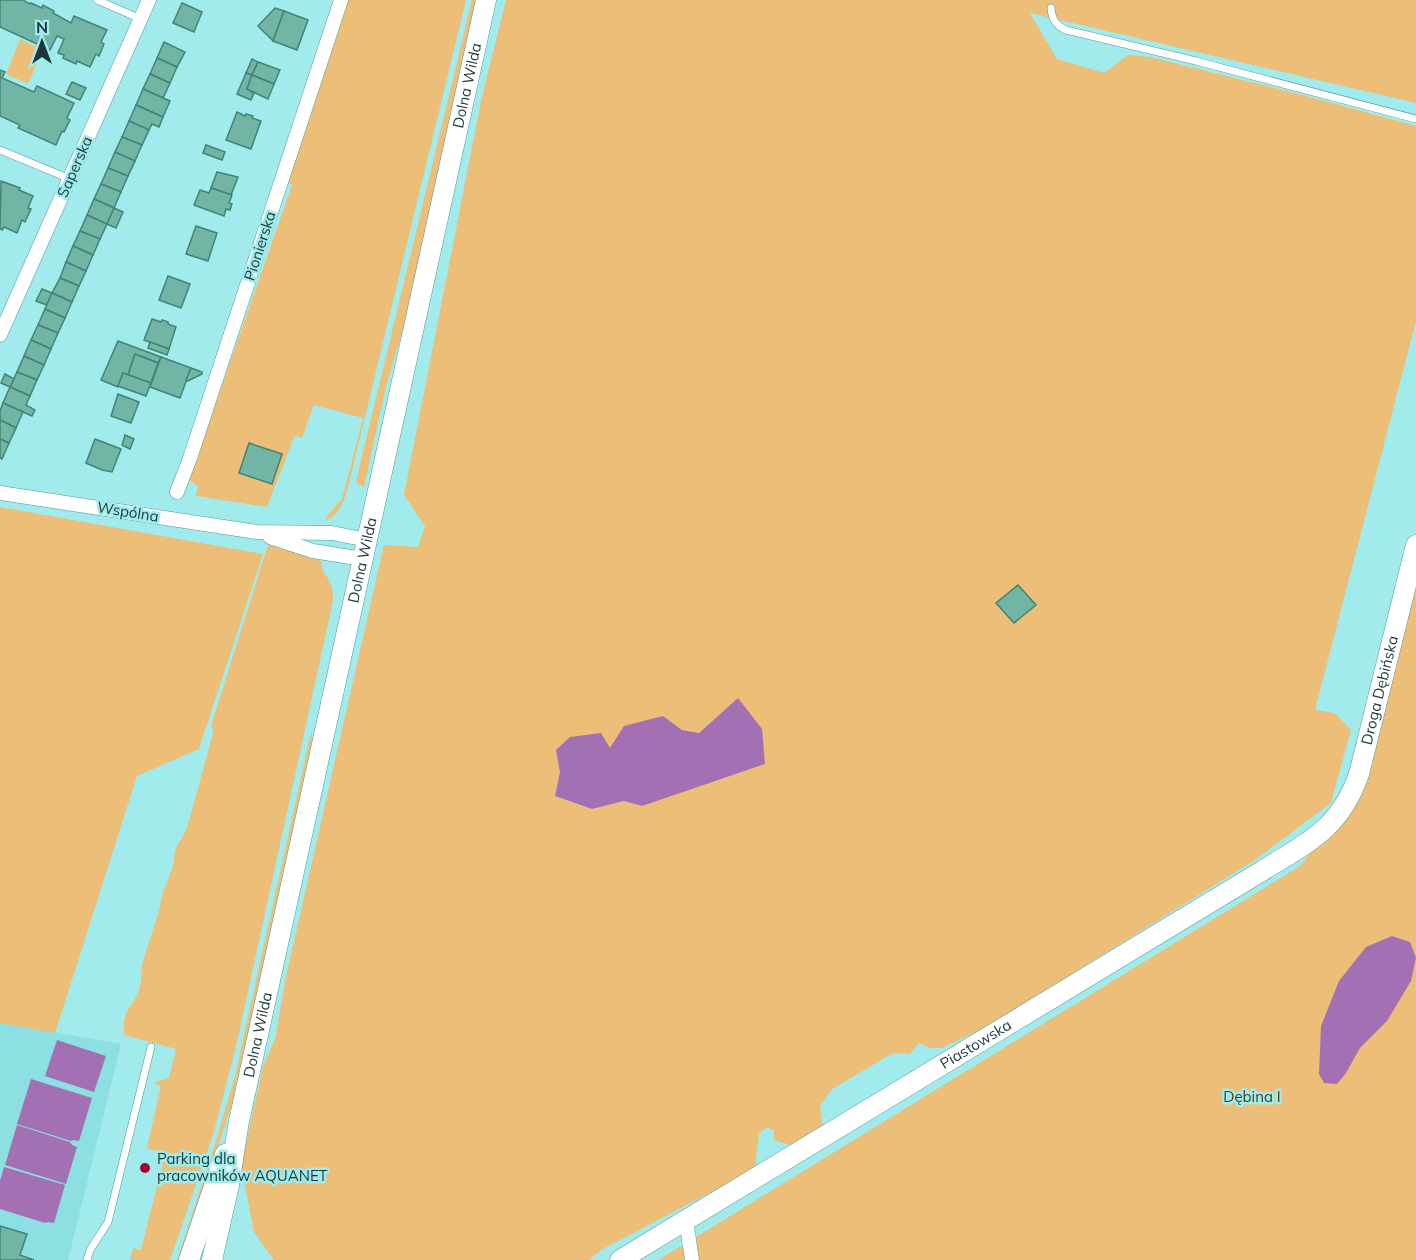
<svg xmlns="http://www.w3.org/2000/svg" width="1416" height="1260" font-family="Mulish,sans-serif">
  <rect width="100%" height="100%" fill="#a1ebec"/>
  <!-- built -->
  <polygon fill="#8ce0e2" points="0,1023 121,1044 68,1260 0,1260"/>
  <!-- green -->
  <g fill="#ecbe77" fill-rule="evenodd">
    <path d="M348,0H466L348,487C345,499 339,516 326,520L325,518L342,499L363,418L314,405L302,438L295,435L267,507L196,496L198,486L189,480L292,185L284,181Z"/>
    <polygon points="472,0 478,0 413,295 386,386 364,487 358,484 356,482 358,473"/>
    <path d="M506,0H1416V103L1030,13L1057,59L1104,73L1128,55L1150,57L1303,95L1416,126V321L1315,710L1335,713L1351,730L1331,803L1255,860L988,1026L942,1048H930L919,1043L910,1054L893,1053L832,1089L820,1107L823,1126L790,1145L774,1140V1130L767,1127L759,1134L755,1169L601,1250L589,1260H274L254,1232L241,1165L263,1067L275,1039L285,981L384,545L418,547L425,526L404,495L481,101ZM1018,585L1036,605L1014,623L997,603ZM738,698L642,806L624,801L592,809L555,796L560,772L610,749L663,716L682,730L699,733Z"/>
    <polygon points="20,39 43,50 28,84 6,74"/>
    <polygon points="0,507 263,554 199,749 137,776 55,1033 0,1023"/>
    <path d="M268,545L305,554L321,561C321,571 328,576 331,585C333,590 333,595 333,601L235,1051L213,1135L170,1260H130L133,1248L141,1250L165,1154L147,1148L161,1086L154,1084L160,1080L167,1079L169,1078L176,1049L124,1035V1022L126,1013L138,994L141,981L142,964L159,911L163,892L173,867L175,850L187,828L213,733V729L211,726Z"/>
    <polygon points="1416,570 1416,1260 658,1260 681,1246 685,1250 696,1243 696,1237 1300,866 1321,840 1331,832"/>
    <polygon points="312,728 311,757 250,1037 232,1104 181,1260 177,1260 215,1144 235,1076"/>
  </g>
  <!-- water -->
  <g fill="#a270b3">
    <polygon points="738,698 762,729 765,764 642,806 624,801 592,809 555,796 560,772 556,750 570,737 601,733 610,748 624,726 663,716 682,730 699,733"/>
    <polygon points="1392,936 1410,942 1416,958 1411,981 1387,1021 1360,1048 1346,1073 1337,1084 1324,1083 1319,1074 1321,1026 1339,981 1366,947"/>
    <polygon points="57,1040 106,1056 94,1092 45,1076"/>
    <polygon points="31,1079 92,1098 79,1141 73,1140 71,1141 17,1124"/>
    <polygon points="17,1125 70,1142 72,1145 77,1147 66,1184 5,1165"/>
    <polygon points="4,1167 65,1185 54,1223 48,1222 45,1223 0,1209 0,1181"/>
  </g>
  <!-- building -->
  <g fill="#72b5a5" stroke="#418475" stroke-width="1.5">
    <polygon points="0,0 23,0 30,4 31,3 42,8 43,5 54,11 53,13 71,23 74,16 107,30 101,42 104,44 99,56 96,54 90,67 77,61 76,64 63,58 64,55 58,53 64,39 57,36 50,50 0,27"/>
    <polygon points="182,3 202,12 194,32 173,23"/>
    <polygon points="275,8 284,11 273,41 258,26"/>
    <polygon points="284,11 308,20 297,50 273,41"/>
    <polygon points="164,42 185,52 177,67 157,58"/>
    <polygon points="157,58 177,67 170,83 150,74"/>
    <polygon points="252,59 258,62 252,75 246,73"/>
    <polygon points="258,62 280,70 274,84 252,75"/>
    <polygon points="0,70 5,72 2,78 34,92 37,86 74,103 67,118 70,120 64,132 62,131 56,145 18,128 20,125 0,116"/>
    <polygon points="246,73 252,75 247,89 254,93 251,100 237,94"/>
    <polygon points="150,74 170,83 163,98 143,89"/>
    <polygon points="252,75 274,84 268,99 247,89"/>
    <polygon points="72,82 86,88 80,100 66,94"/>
    <polygon points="143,89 170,101 163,117 136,105"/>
    <polygon points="136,105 163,117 159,127 152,124 149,130 129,121"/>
    <polygon points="237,112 245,116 246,114 253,116 252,118 261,121 251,149 226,140"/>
    <polygon points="129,121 149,130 142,145 122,137"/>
    <polygon points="122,137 142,145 135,161 115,152"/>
    <polygon points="206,145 225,152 222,160 203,153"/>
    <polygon points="115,152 135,161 128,176 108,168"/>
    <polygon points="108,168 128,176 121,192 101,184"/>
    <polygon points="217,172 238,177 231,195 211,188"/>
    <polygon points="1,181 20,188 19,190 33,196 28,208 31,209 25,222 22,220 17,233 4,227 2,230 0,229"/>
    <polygon points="101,184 121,192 114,208 94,199"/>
    <polygon points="211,188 232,195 229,203 232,204 230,210 226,209 224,216 194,205 200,190 209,193"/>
    <polygon points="94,199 114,208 107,224 87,215"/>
    <polygon points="114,208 123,212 116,228 107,224"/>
    <polygon points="87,215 107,224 100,239 80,231"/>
    <polygon points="196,226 217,233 208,261 186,254"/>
    <polygon points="80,231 100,239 93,255 73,246"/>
    <polygon points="73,246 93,255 86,271 66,262"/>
    <polygon points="66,262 86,271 79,286 60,278"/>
    <polygon points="168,276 190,284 181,308 159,300"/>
    <polygon points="60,278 79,286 72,302 52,293"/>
    <polygon points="42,289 52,293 47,305 36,301"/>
    <polygon points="52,293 72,302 65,318 45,309"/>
    <polygon points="45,309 65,318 58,333 38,325"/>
    <polygon points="152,319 161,322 162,320 168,322 168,324 176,327 169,349 144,340"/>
    <polygon points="38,325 58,333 51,349 31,340"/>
    <polygon points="31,340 51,349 44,365 24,356"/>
    <polygon points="118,341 161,357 158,363 135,354 128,375 123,373 118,387 101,380"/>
    <polygon points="150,342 169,349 167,355 148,348"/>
    <polygon points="135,354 158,363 151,383 128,375"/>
    <polygon points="24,356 44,365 37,380 17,372"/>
    <polygon points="161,357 191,368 180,398 150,387"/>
    <polygon points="191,368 202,372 202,374 188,381 186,380"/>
    <polygon points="17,372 37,380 30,396 10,387"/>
    <polygon points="123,373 151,383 146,396 118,386"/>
    <polygon points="5,374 14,379 10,387 1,383"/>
    <polygon points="10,387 30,396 26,405 35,410 32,416 3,403"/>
    <polygon points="118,394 139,402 131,423 111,416"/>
    <polygon points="3,403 23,412 16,428 0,420 0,411"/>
    <polygon points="0,420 16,428 9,443 0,439"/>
    <polygon points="125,435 134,439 130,449 122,445"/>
    <polygon points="0,439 9,443 2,459 0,458"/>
    <polygon points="95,439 121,449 112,472 102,470 86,463"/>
    <polygon points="249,443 282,454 272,484 239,473"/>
    <polygon points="1018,585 1036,605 1014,623 996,603"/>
    <polygon points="0,1226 27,1234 20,1255 34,1260 0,1260"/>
  </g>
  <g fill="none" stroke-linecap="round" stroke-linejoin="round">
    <defs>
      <g id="lane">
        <polyline points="97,0 141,19"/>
        <path d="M1051,8C1052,20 1056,25 1066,30L1196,61L1416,119"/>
        <polyline points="0,150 70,179"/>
        <polyline points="87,1260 90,1250 108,1222 151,1047"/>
      </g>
      <g id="street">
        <polyline points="0,335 149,0"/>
        <polyline points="177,492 190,458 341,0"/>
        <polyline points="0,493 257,532 332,533 367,540"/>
        <polyline points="270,537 313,551 363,559"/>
        <polyline points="686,1220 692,1260"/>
      </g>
      <g id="secondary">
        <polyline points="189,1260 225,1154"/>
        <path id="s1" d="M212,1260L229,1185L239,1121L486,0"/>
        <path id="s2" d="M620,1260L1262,871C1308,842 1340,829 1359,774L1416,545"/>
      </g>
    </defs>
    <!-- lane casing -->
    <use href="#lane" stroke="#51999b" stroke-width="8"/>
    <!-- street casing -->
    <use href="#street" stroke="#51999b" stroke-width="15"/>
    <!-- secondary casing -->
    <use href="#secondary" stroke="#51999b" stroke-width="21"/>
    <!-- lane -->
    <use href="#lane" stroke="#fff" stroke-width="7"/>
    <!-- street -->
    <use href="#street" stroke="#fff" stroke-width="14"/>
    <!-- secondary -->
    <use href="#secondary" stroke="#fff" stroke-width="20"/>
  </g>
  <!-- markers -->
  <circle fill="#a2032f" stroke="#a1ebec" stroke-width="2" cx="145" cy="1168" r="6"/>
  <g text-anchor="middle" stroke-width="5" stroke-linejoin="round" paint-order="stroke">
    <!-- street labels -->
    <g font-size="15" fill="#1a3839" stroke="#a1ebec">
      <text dy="5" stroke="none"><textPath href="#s1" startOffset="1202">Dolna Wilda</textPath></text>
      <text transform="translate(75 167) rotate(-66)" y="5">Saperska</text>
      <text transform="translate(260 246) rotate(-72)" y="5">Pionierska</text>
      <text transform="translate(128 512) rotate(9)" y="5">Wspólna</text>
      <text dy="5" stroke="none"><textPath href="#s1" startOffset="716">Dolna Wilda</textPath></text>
      <text dy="5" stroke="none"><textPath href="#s2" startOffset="978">Droga Dębińska</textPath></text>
      <text dy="5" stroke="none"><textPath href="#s1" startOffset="230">Dolna Wilda</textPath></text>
      <text dy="5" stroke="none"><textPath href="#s2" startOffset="416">Piastowska</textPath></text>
    </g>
    <!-- park labels -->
    <g font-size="15" fill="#4f3a18" stroke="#a1ebec">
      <text x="1252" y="1102">Dębina I</text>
    </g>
    <!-- poi labels -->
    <g font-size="15" fill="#1a3839" stroke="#a1ebec" text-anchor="start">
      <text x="157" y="1164">Parking dla<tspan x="157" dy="17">pracowników AQUANET</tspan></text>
    </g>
  </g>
  <!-- north arrow -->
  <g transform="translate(42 42)" stroke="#a1ebec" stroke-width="4.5" paint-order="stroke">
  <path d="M0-4.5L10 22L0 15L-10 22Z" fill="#1a3839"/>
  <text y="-9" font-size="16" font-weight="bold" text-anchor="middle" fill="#1a3839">N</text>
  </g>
</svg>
